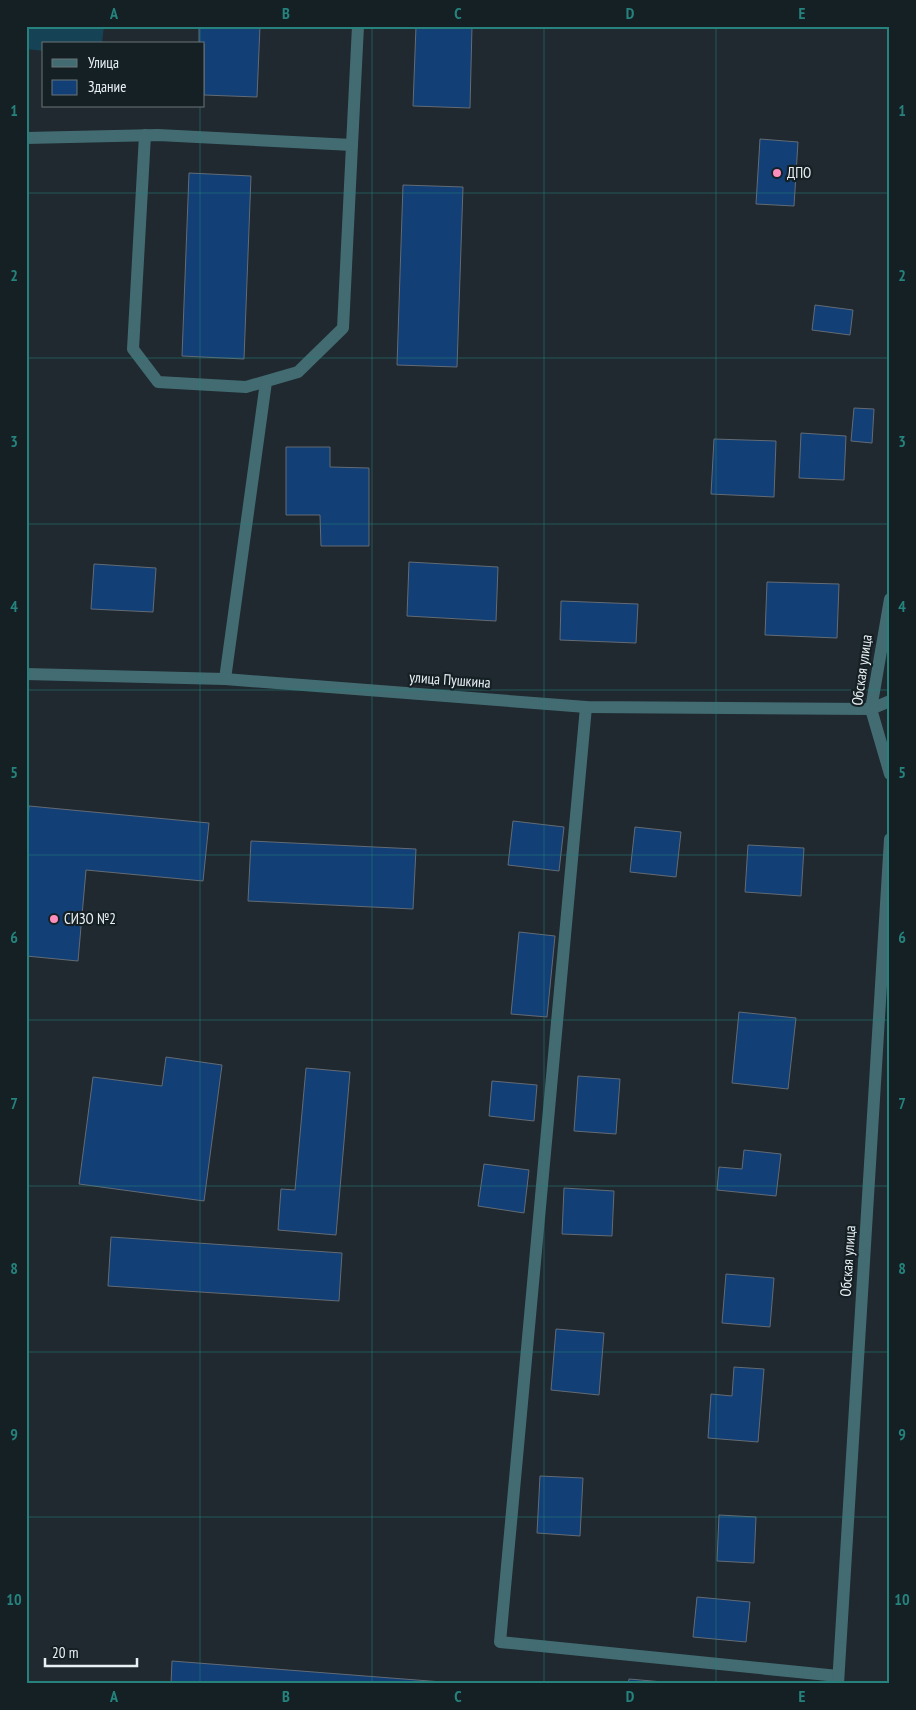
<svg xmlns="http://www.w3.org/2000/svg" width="916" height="1710" font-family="'PT Sans Narrow',sans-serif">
  <rect width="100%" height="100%" fill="#1f292f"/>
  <!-- green -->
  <polygon fill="#164255" points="26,26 104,26 102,44 44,44 44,51 26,49"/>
  <!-- building -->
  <g fill="#123f75" stroke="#636b75">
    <polygon points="199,26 260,26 257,97 204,95 204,44 199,44"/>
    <polygon points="416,26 472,26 470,108 413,106"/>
    <polygon points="760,139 798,142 794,206 756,204"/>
    <polygon points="189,173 251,176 244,359 182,356"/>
    <polygon points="403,185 463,187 457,367 397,365"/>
    <polygon points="815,305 853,310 850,335 812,330"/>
    <polygon points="854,408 874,409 872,443 851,441"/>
    <polygon points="801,433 846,436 844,480 799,478"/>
    <polygon points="714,439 776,441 774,497 711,494"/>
    <polygon points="286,447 330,447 330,467 369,468 369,546 321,546 320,515 286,515"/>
    <polygon points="409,562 498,567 496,621 407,616"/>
    <polygon points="94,564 156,568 153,612 91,609"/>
    <polygon points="767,582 839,584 837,638 765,635"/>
    <polygon points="561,601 638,604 636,643 560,640"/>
    <polygon points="29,806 209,823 203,881 86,870 78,961 26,956 26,840"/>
    <polygon points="513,821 564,827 559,871 508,865"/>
    <polygon points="635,827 681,832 676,877 630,872"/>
    <polygon points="251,841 416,849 413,909 248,901"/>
    <polygon points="748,845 804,848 801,896 745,892"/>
    <polygon points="519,932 555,936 547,1017 511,1014"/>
    <polygon points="739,1012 796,1018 788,1089 732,1083"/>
    <polygon points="166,1057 222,1065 204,1201 79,1184 93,1077 162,1086"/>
    <polygon points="306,1068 350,1072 336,1235 278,1230 281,1189 295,1190"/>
    <polygon points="578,1076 620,1079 616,1134 574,1131"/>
    <polygon points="492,1081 537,1085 534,1121 489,1116"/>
    <polygon points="744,1150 781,1154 776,1196 717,1190 719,1167 742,1169"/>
    <polygon points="484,1164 529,1170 524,1213 478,1206"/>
    <polygon points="564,1188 614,1191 612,1236 562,1234"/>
    <polygon points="111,1237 342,1253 339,1301 108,1286"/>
    <polygon points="726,1274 774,1278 770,1327 722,1323"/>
    <polygon points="556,1329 604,1333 599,1395 551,1390"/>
    <polygon points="734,1367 764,1369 758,1442 708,1438 711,1394 732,1396"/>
    <polygon points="540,1476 583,1478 580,1536 537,1533"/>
    <polygon points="719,1515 756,1517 754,1563 717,1561"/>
    <polygon points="697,1597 750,1602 746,1642 693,1637"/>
    <polygon points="172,1661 468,1684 171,1684"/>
    <polygon points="629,1679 686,1684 628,1684"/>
  </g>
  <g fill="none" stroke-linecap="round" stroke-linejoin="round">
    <!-- service -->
    <g stroke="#426c72" stroke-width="12">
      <polyline points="145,135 133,349 158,382 246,387 298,372 343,328 352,145"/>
      <polyline points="26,138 158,135 352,145 358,26"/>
      <polyline points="225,679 266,382"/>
    </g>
    <!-- minor -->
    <polyline stroke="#426c72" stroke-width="12" points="586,707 500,1642 838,1676"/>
    <!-- tertiary -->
    <g stroke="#426c72" stroke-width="12">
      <polyline points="890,599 871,709 890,774"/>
      <polyline points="26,674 225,679 586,707 871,709 890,701"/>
      <polyline points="838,1684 890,839"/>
    </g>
  </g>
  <!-- grid -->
  <path fill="none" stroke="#25827c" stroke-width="1" stroke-opacity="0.55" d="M200,26V44M372,26V1684M544,26V1684M716,26V1684M200,106V1684M26,193H890M26,358H890M26,524H890M26,690H890M26,855H890M26,1020H890M26,1186H890M26,1352H890M26,1517H890"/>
  <!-- markers -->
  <g fill="#fe8ebc" stroke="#152025" stroke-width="2">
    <circle cx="777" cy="173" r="5"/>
    <circle cx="54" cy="919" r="5"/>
  </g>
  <g text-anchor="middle" stroke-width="4.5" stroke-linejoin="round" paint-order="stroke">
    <!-- poi labels -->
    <g font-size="15" fill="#eaf1f5" stroke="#152025" text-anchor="start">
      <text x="787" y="178">ДПО</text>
      <text x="64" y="924">СИЗО №2</text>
    </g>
    <!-- street labels -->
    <g font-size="15" fill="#eaf1f5" stroke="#152025">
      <text transform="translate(862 670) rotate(-82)" y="5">Обская улица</text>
      <text transform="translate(450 680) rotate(4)" y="5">улица Пушкина</text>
      <text transform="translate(848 1261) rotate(-86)" y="5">Обская улица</text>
    </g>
  </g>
  <!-- border -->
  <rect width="916" height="1710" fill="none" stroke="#152025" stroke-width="55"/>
  <!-- legend -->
  <rect x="42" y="42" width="162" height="65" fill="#152025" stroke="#6a7478"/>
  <rect x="52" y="59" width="25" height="8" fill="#426c72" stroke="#6a7478"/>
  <text x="88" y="68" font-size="15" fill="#eaf1f5">Улица</text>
  <rect x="52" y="80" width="25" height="15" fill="#123f75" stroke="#6a7478"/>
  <text x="88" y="92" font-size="15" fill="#eaf1f5">Здание</text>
  <!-- scale -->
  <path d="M45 1658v8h92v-8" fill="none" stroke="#eaf1f5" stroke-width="2.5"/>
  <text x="52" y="1658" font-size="15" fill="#eaf1f5" stroke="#152025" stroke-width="4" paint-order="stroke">20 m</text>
  <rect x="28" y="28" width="860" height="1654" fill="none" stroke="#25827c" stroke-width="2"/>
  <g font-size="16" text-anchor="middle" font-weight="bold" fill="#25827c">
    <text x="114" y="19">A</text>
    <text x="286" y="19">B</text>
    <text x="458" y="19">C</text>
    <text x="630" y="19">D</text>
    <text x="802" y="19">E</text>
    <text x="14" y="116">1</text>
    <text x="902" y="116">1</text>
    <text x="14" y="281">2</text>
    <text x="902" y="281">2</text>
    <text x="14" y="447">3</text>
    <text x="902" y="447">3</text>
    <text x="14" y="612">4</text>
    <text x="902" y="612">4</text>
    <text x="14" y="778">5</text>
    <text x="902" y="778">5</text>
    <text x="14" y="943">6</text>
    <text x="902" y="943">6</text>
    <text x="14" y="1109">7</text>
    <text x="902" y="1109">7</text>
    <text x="14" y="1274">8</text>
    <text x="902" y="1274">8</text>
    <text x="14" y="1440">9</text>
    <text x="902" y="1440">9</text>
    <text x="14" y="1605">10</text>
    <text x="902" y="1605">10</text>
    <text x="114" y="1702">A</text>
    <text x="286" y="1702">B</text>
    <text x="458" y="1702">C</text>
    <text x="630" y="1702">D</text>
    <text x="802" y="1702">E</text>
  </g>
</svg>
